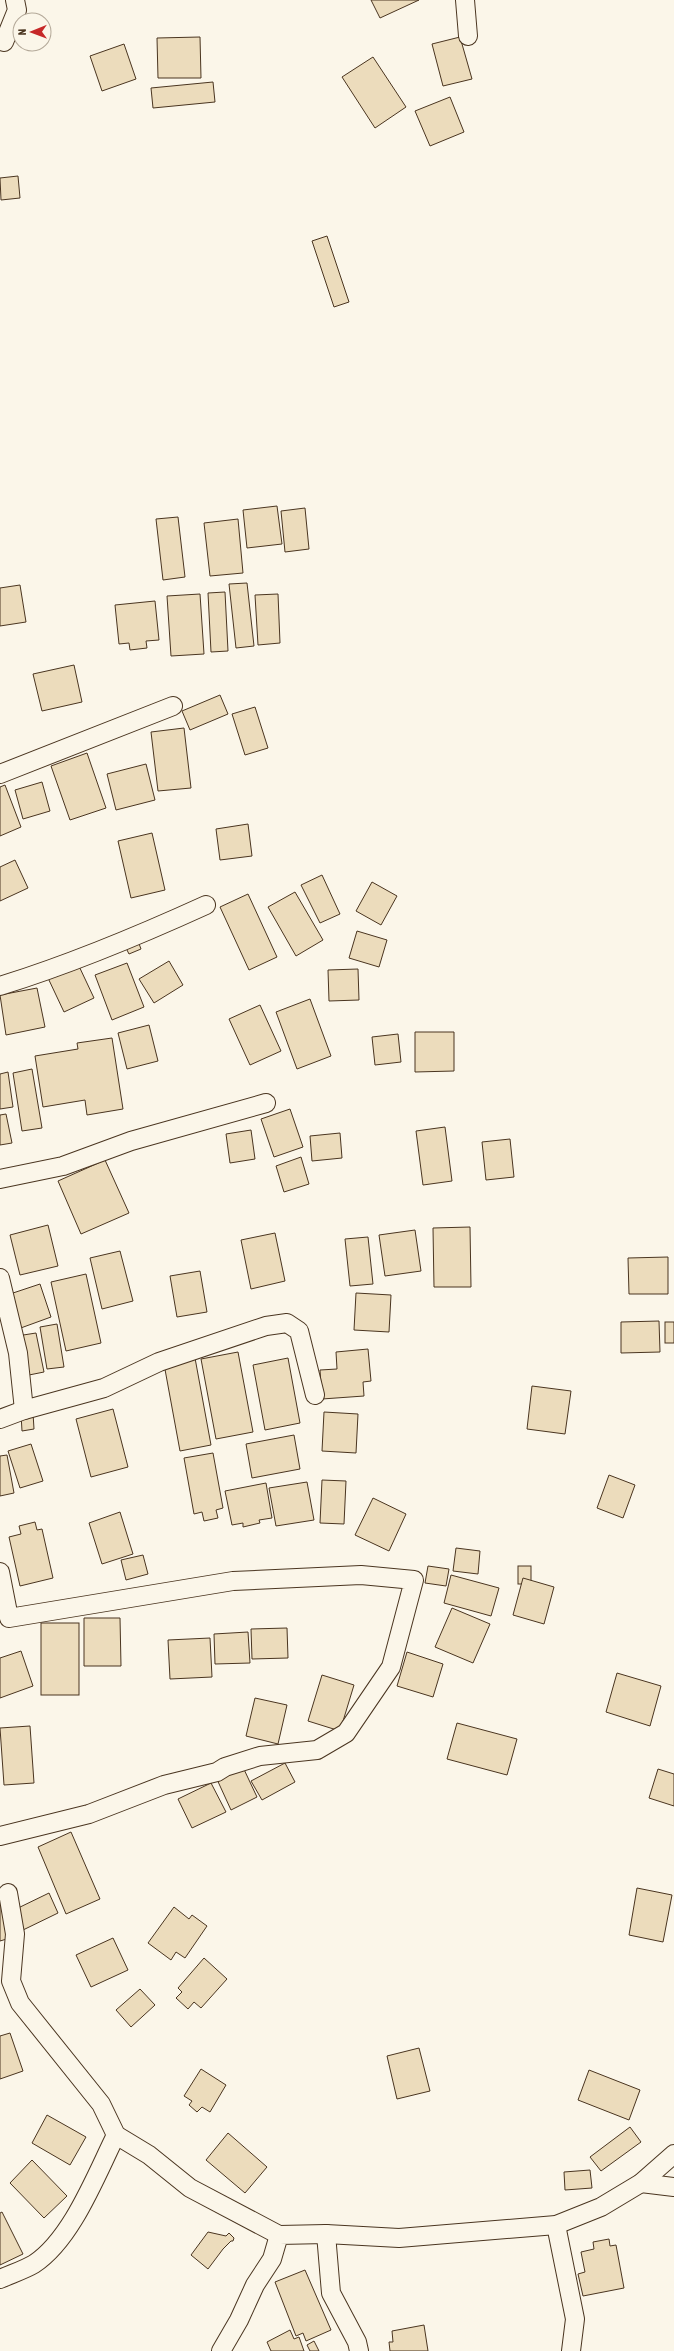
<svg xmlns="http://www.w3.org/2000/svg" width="674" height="2351" font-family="'Asap Condensed',sans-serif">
  <rect width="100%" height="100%" fill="#fbf6e9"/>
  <!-- building -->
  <g fill="#ecdcbc" stroke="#4a3520">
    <polygon points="371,0 419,0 380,18"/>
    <polygon points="200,37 201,78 158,78 157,38"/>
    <polygon points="460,37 472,79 443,86 432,44"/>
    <polygon points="124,44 136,79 102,91 90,56"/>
    <polygon points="373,57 406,107 375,128 342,77"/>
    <polygon points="213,82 215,102 153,108 151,88"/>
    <polygon points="450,97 464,132 430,146 415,111"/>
    <polygon points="18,176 20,198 1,200 0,178"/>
    <polygon points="327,236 349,302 334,307 312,241"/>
    <polygon points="277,506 282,544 247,548 243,510"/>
    <polygon points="305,508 309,549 285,552 281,511"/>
    <polygon points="178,517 185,577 163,580 156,519"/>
    <polygon points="238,519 243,573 210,576 204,523"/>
    <polygon points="247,583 254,646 236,648 229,584"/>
    <polygon points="20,585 26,622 0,626 0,588"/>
    <polygon points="225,592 228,651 211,652 208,593"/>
    <polygon points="200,594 204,654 171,656 167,596"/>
    <polygon points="278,594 280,643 258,645 255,595"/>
    <polygon points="155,601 159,640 146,641 147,648 130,650 129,643 119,644 115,605"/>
    <polygon points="74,665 82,702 42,711 33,674"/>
    <polygon points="220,695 228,714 190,730 182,711"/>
    <polygon points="255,707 268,748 245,755 232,714"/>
    <polygon points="184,728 191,788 158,791 151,732"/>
    <polygon points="87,753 106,808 70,820 51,766"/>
    <polygon points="146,764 155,800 116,810 107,774"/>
    <polygon points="42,782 50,811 23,819 15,790"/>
    <polygon points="5,785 21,827 0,836 0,787"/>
    <polygon points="248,824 252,856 220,860 216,829"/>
    <polygon points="152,833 165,890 131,898 118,841"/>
    <polygon points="15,860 28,888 0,901 0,867"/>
    <polygon points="322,875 340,914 320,923 301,885"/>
    <polygon points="372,882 397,896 381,925 356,911"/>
    <polygon points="295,892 323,940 296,956 268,907"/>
    <polygon points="248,894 277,957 249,970 220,907"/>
    <polygon points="357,931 387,940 379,967 349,958"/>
    <polygon points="138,941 141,949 129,954 125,946"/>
    <polygon points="169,961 183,985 154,1003 139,979"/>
    <polygon points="127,963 144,1007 112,1020 95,975"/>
    <polygon points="78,964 94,998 64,1012 48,978"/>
    <polygon points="358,969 359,1000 329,1001 328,970"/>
    <polygon points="37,988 45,1027 6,1035 0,995"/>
    <polygon points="310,999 331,1056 297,1069 276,1012"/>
    <polygon points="260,1005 281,1051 250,1065 229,1019"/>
    <polygon points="149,1025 158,1061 127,1069 118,1033"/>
    <polygon points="415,1032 454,1032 454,1071 415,1072"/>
    <polygon points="398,1034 401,1062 375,1065 372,1037"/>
    <polygon points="112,1038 123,1109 87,1115 85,1100 43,1107 35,1056 78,1049 77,1043"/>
    <polygon points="32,1069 42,1128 22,1131 13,1073"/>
    <polygon points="8,1072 13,1107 0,1109 0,1074"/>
    <polygon points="290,1109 303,1147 274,1157 261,1119"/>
    <polygon points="6,1114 12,1143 0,1145 0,1115"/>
    <polygon points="445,1127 452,1181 423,1185 416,1131"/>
    <polygon points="251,1130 255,1159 230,1163 226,1134"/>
    <polygon points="340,1133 342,1158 312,1161 310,1136"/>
    <polygon points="510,1139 514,1177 486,1180 482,1142"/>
    <polygon points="301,1157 309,1184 284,1192 276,1166"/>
    <polygon points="105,1160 129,1213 81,1234 58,1181"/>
    <polygon points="48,1225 58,1266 20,1275 10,1235"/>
    <polygon points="470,1227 471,1287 434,1287 433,1228"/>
    <polygon points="415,1230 421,1271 385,1276 379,1235"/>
    <polygon points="275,1233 285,1281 251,1289 241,1240"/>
    <polygon points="368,1237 373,1284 350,1286 345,1239"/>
    <polygon points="120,1251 133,1301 102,1309 90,1258"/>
    <polygon points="668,1257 668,1294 629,1294 628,1258"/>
    <polygon points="200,1271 207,1312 177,1317 170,1276"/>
    <polygon points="86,1274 101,1343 66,1351 51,1282"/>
    <polygon points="40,1284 51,1317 18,1329 7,1295"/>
    <polygon points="356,1293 391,1295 389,1332 354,1330"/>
    <polygon points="659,1321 660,1352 621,1353 621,1322"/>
    <rect x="665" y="1322" width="9" height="21"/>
    <polygon points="57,1324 64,1367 47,1369 40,1327"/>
    <polygon points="36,1333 44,1372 24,1376 17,1336"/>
    <polygon points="368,1349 371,1381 363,1382 364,1396 322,1399 320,1370 337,1369 336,1352"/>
    <polygon points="238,1352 253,1432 216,1439 201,1359"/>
    <polygon points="195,1358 211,1445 180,1451 164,1364"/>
    <polygon points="288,1358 300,1423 265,1430 253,1365"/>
    <polygon points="532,1386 571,1391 565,1434 527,1429"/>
    <polygon points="113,1409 128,1467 91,1477 76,1419"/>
    <polygon points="324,1412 358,1414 356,1453 322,1451"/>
    <polygon points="33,1413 34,1429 22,1431 21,1414"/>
    <polygon points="294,1435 300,1469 252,1478 246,1444"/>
    <polygon points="31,1444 43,1481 20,1488 8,1451"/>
    <polygon points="213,1453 223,1508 216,1510 218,1518 204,1521 202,1512 194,1514 184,1458"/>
    <polygon points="7,1455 14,1493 0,1496 0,1456"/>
    <polygon points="609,1475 635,1485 623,1518 597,1508"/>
    <polygon points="322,1480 346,1481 344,1524 320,1523"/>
    <polygon points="307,1482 314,1520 276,1526 269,1488"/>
    <polygon points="266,1483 272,1518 259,1520 260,1523 243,1527 243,1523 232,1525 225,1491"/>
    <polygon points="373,1498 406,1514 389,1551 355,1535"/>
    <polygon points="120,1512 133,1554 102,1564 89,1523"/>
    <polygon points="35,1522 37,1530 42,1529 53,1578 20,1586 9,1537 21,1534 19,1526"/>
    <polygon points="456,1548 480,1551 478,1574 453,1571"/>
    <polygon points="143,1555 148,1574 126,1580 121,1560"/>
    <polygon points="428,1566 449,1569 446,1586 425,1583"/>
    <rect x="518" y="1566" width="13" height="18"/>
    <polygon points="451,1575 499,1588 491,1616 444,1603"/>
    <polygon points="523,1578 554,1587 544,1624 513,1615"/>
    <polygon points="452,1608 490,1624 473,1663 435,1647"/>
    <polygon points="84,1618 120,1618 121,1666 84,1666"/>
    <rect x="41" y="1623" width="38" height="72"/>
    <polygon points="287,1628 288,1658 252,1659 251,1629"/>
    <polygon points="248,1632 250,1663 215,1664 214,1634"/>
    <polygon points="210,1638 212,1677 170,1679 168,1640"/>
    <polygon points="21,1651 33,1686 0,1698 0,1658"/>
    <polygon points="407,1652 443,1664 433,1697 397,1686"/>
    <polygon points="617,1673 661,1686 650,1726 606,1712"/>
    <polygon points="322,1675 354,1685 340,1731 308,1721"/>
    <polygon points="255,1698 287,1705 278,1744 246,1736"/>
    <polygon points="457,1723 517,1739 507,1775 447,1759"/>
    <polygon points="30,1726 34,1783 4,1785 0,1728"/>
    <polygon points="241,1763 257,1797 231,1810 215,1775"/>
    <polygon points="285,1763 295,1782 262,1800 251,1781"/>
    <polygon points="658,1769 674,1774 674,1806 649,1798"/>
    <polygon points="211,1783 226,1812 192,1828 178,1799"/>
    <polygon points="71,1832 100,1899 66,1914 38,1847"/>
    <polygon points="637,1888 672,1895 663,1942 629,1935"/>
    <polygon points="49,1893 58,1913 23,1930 14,1910"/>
    <polygon points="0,1901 10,1938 0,1941"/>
    <polygon points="174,1907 189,1919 192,1915 207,1926 185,1958 176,1952 171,1960 148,1943"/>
    <polygon points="113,1938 128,1970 91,1987 76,1955"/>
    <polygon points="204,1958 227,1979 201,2008 194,2002 188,2009 176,1998 182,1992 178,1988"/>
    <polygon points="140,1989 155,2005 131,2027 116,2010"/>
    <polygon points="10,2033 23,2071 0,2079 0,2036"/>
    <polygon points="419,2048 430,2091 397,2099 387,2056"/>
    <polygon points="201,2069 226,2085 210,2112 202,2107 197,2112 189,2105 192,2101 184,2096"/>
    <polygon points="589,2070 640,2090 629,2120 578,2100"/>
    <polygon points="47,2115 86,2137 70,2165 32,2143"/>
    <polygon points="630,2127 641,2142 601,2171 590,2157"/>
    <polygon points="228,2133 267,2167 245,2193 206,2160"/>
    <polygon points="32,2160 67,2196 44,2218 10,2183"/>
    <polygon points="590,2170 592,2188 565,2190 564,2172"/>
    <polygon points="2,2212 23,2254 0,2265 0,2213"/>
    <polygon points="208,2232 226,2236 229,2233 234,2238 233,2241 231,2241 223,2249 208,2269 191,2255"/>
    <polygon points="609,2239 610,2246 616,2245 624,2288 583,2296 578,2274 585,2272 581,2252 594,2249 593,2242"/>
    <polygon points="305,2270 331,2330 306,2341 303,2333 296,2336 275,2282"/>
    <polygon points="424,2325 428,2351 390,2351 389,2342 393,2342 392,2331"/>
    <polygon points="290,2330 294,2339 299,2337 304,2351 271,2351 267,2342"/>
    <polygon points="314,2341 319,2351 310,2351 307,2345"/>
  </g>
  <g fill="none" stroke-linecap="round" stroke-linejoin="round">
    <defs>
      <g id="minor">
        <polyline points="465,0 468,36"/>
        <polyline points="4,42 17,10 15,0"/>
        <polyline points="0,774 173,706"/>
        <path d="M0,986C71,964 138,936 206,905"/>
        <polyline points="0,1179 63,1166 131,1141 266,1103"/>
        <polyline points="0,1278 18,1353 24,1410"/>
        <polyline points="0,1419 24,1410 104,1388 159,1362 266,1326 287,1323 299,1331 315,1395"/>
        <polyline points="0,1572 9,1618 233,1581 361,1575 414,1580 391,1667 346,1733 317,1750 260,1756 225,1767 217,1772 164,1785 89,1814 0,1836"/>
        <polyline points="8,1893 15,1934 11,1981 20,2003 101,2104 116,2135 149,2155 190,2188 279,2235"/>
        <polyline points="641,2183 674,2187"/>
        <polyline points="556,2225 575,2319 571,2351"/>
        <polyline points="326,2234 331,2293 357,2342 359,2351"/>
        <path d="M0,2279C11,2274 24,2270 34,2264C72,2239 96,2175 116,2135"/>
        <polyline points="221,2351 239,2320 255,2285 272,2259 279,2235 326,2234 399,2238 556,2225 601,2207 641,2183 674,2154"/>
      </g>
    </defs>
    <!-- minor casing -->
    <use href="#minor" stroke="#4a3520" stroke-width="20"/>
    <!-- minor -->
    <use href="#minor" stroke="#fbf6e9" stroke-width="18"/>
  </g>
  <!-- north arrow -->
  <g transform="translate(32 32) rotate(269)"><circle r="19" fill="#fbf6e9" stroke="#b4a999"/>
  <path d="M0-3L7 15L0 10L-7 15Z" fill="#c62828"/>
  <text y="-6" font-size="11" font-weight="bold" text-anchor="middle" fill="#4a3520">N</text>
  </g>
</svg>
